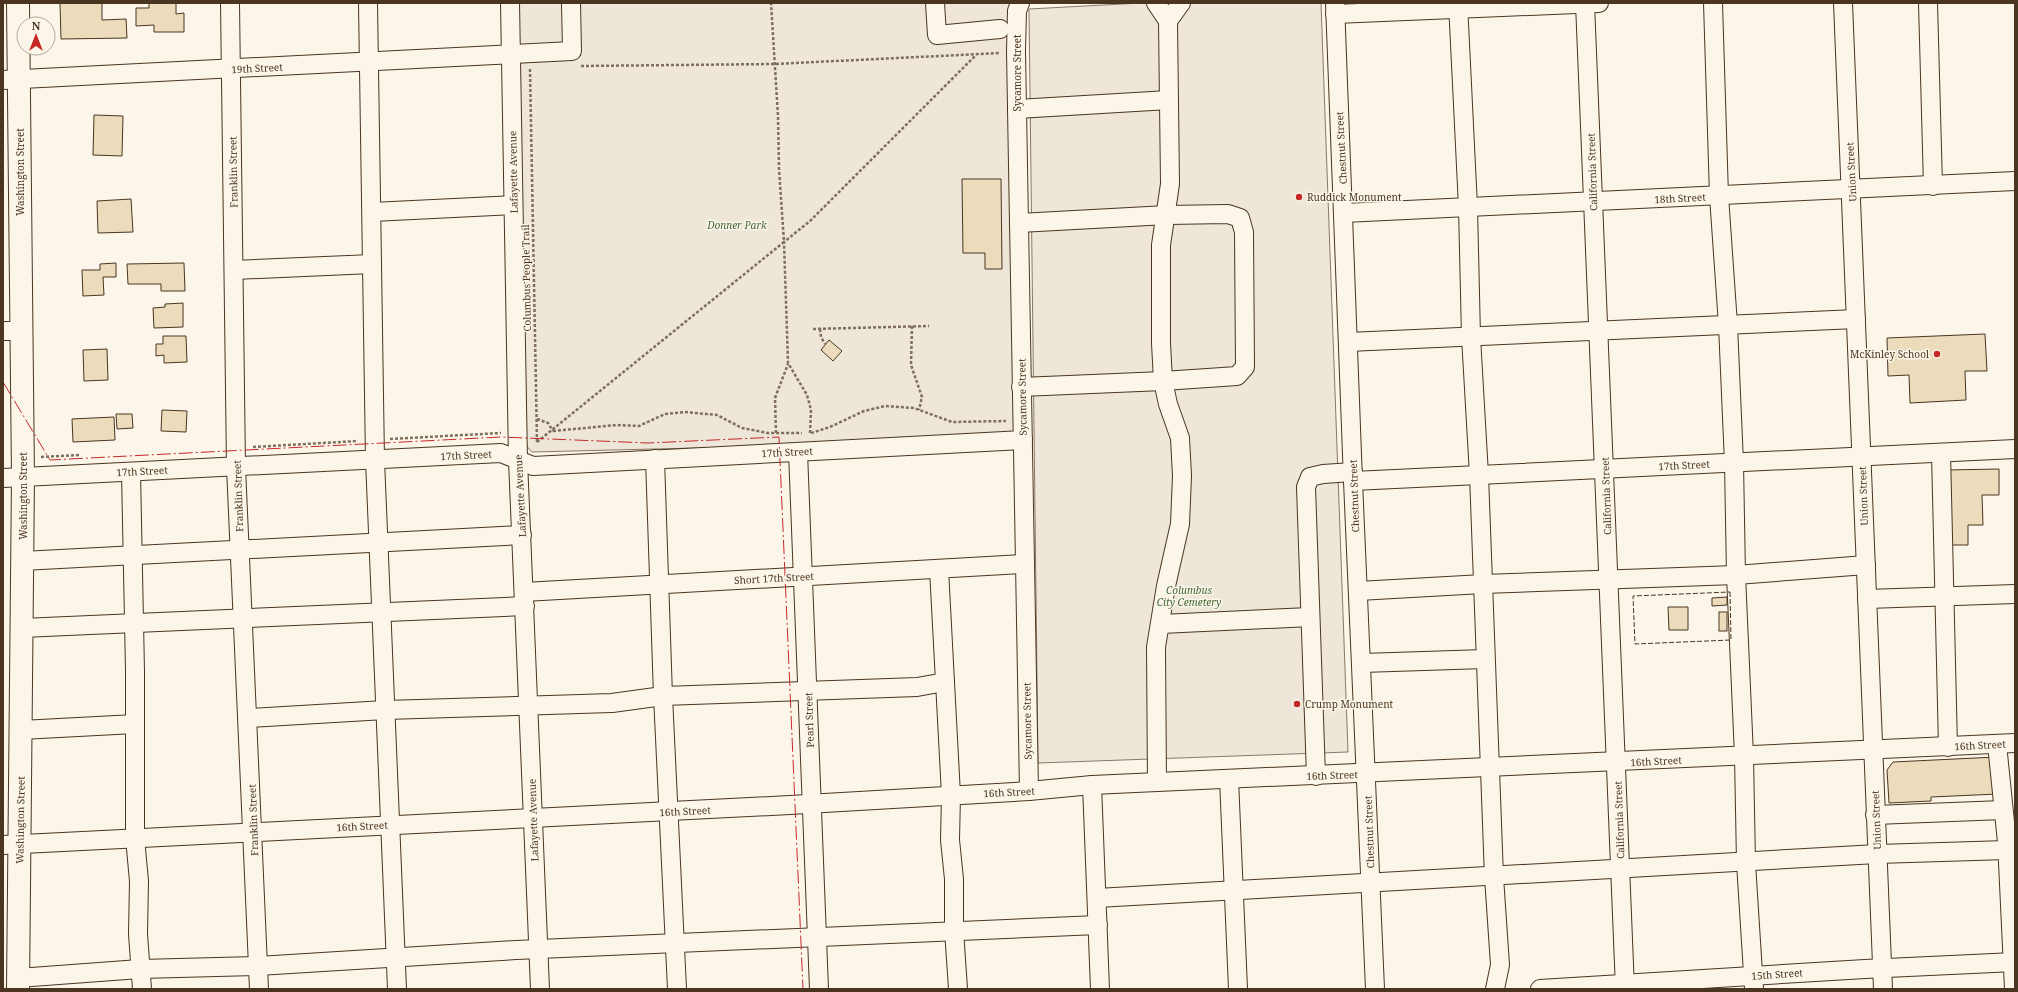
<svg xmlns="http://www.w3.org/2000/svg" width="2018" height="992" font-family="'Noto Serif',serif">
  <rect width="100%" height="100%" fill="#fbf6e9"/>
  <!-- green -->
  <g fill="#ede6d9" stroke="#887966">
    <polygon points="510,3 1020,3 1023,440 532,452 517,436"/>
    <polygon points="1141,3 1321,3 1348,752 1038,763 1029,9"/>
  </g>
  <!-- building -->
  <g fill="#ecdcbc" stroke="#4a3520">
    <polygon points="60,3 102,3 102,20 126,19 127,38 61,39"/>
    <polygon points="149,3 176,3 176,14 184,13 184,32 154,32 154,25 136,26 136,8 149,8"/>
    <polygon points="94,115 123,116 122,156 93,155"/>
    <polygon points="962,179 1001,179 1002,269 985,269 985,253 963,253"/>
    <polygon points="131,199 133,232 98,233 97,201"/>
    <polygon points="116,263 116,277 103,277 104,295 83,296 82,270 100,270 100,264"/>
    <polygon points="184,263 185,291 161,291 161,284 128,284 127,264"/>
    <polygon points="183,303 183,327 154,328 153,308 165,307 165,304"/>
    <polygon points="1985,334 1987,371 1965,371 1966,400 1910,403 1909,375 1888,376 1887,338"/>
    <polygon points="163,336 186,336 187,362 164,363 164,355 156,356 156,344 163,344"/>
    <polygon points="829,340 842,351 833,361 821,350"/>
    <polygon points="107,349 108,380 84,381 83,350"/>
    <polygon points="162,410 187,411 186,432 161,431"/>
    <polygon points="116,414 132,414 133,428 117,429"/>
    <polygon points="114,417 115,440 73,442 72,419"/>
    <polygon points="1999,469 1999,495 1982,495 1983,525 1968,525 1968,545 1949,545 1947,470"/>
    <polygon points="1727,597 1727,605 1712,606 1712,598"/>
    <polygon points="1668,607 1688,607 1688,630 1669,630"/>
    <rect x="1719" y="612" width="8" height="19"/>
    <polygon points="1996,757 1998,794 1931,797 1931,801 1889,803 1887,770 1893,762"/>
  </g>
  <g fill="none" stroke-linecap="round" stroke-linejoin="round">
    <defs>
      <g id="minor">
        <polyline points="230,3 236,467 259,989"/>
        <polyline points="368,3 375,460 397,989"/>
        <polyline points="510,3 518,460 540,989"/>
        <polyline points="935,3 937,35 1000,29"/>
        <polyline points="1020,3 1017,11 1016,51 1029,791"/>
        <polyline points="1156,3 1168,21"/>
        <polyline points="1335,3 1353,481 1375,989"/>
        <polyline points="1458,3 1468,207 1471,337 1479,475 1494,877 1500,965 1495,989"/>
        <polyline points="1585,3 1625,989"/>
        <polyline points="1713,3 1719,196 1728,325 1734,463 1736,575 1744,756 1746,863 1754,989"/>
        <polyline points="1843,3 1883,989"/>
        <polyline points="1928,3 1933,186"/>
        <polyline points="1335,14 1599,3"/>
        <polyline points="3,80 572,51 571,3"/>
        <polyline points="1017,109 1169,100"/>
        <polyline points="372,212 513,205"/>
        <polyline points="1344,213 2015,181"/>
        <polyline points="1019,223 1167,215 1228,214 1240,218 1244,232 1245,367 1237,376 1163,381 1021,387"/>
        <polyline points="234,270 372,264"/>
        <polyline points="3,331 21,331"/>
        <polyline points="1348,342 1856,319"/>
        <polyline points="798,452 819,989"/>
        <polyline points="1941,453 1948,747"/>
        <polyline points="655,459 663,696 677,989"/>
        <polyline points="131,472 135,671 135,838 139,881 138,934 142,989"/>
        <polyline points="3,478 501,453 533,466 1023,440"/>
        <polyline points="1353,481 2015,449"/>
        <polyline points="22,561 522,535"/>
        <polyline points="939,569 951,795 950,840 954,879 954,930 958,989"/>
        <polyline points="1358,591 1483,584 1736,575 1866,565"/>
        <polyline points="524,592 1024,564"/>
        <polyline points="1867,599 2015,594"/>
        <polyline points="1161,624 1310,617"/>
        <polyline points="22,628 525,606"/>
        <polyline points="1362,663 1485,659"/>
        <polyline points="248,718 385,710 612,703 663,696 917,687 945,682"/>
        <polyline points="21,730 135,724"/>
        <polyline points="1997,744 2007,842 2014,989"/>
        <polyline points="1316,776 1306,487 1310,477 1323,474 1353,472"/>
        <polyline points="1229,779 1238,989"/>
        <polyline points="1157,782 1156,647 1166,586 1180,524 1182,476 1180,438 1168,404 1163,381 1161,343 1161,245 1170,184 1168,21 1181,3"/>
        <polyline points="1092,785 1100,989"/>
        <polyline points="1875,815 2003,810"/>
        <polyline points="3,845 790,805 1029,791 1092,785 2015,743"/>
        <polyline points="1097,898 1877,854 2007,850"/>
        <polyline points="18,978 140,969 258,966 516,950 1098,925"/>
        <polyline points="1540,989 1865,969 2015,962"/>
      </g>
      <polyline id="major" points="18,989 23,477 18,3"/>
    </defs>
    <!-- minor casing -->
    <use href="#minor" stroke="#4a3520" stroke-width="20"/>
    <!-- major casing -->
    <use href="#major" stroke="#4a3520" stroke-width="24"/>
    <!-- path -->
    <g stroke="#7f6f5c" stroke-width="2.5" stroke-dasharray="3 2" stroke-linecap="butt">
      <polyline points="581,66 775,64 1000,53"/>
      <polyline points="530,69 537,442"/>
      <polyline points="912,326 911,365 922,397 919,410"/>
      <polyline points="813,329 929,326"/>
      <polyline points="820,329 821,337 825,344"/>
      <polyline points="537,419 548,423 553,431"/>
      <polyline points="553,431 617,425 639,426 665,414 685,412 717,415 742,428 768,433 802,433"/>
      <polyline points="776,433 775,398 788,364"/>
      <polyline points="810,433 811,410 807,395 788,363 784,242 810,221 976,55"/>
      <polyline points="811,433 830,427 864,411 885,406 914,408 952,422 1006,421"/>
      <polyline points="390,439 501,433"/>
      <polyline points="537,442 784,242 779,169 778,116 771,3"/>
      <polyline points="253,447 358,441"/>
      <polyline points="41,457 80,455"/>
    </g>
    <!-- minor -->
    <use href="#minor" stroke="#fbf6e9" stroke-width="18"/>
    <!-- major -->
    <use href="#major" stroke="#fbf6e9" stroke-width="22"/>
    <!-- fence -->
    <polygon stroke="#4a3520" stroke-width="1" stroke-dasharray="5 2" stroke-linecap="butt" points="1730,592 1731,640 1635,644 1633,596"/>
    <!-- power -->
    <polyline stroke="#c62828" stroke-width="1" stroke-dasharray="14 3 2 3" stroke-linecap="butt" points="3,382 50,460 501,437 648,443 779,437 803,989"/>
  </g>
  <!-- markers -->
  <g fill="#c62828" stroke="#fbf6e9" stroke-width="1.5">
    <circle cx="1299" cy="197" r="4"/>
    <circle cx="1937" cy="354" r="4"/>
    <circle cx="1297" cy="704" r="4"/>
  </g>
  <g text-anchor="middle" stroke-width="3" stroke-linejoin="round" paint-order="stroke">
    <!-- street labels -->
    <g font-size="10" fill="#4a3520" stroke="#fbf6e9">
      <text transform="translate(257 68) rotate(-3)" y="4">19th Street</text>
      <text transform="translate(1017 73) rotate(-90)" y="4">Sycamore Street</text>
      <text transform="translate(1341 148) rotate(-93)" y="4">Chestnut Street</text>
      <text transform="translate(20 172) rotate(-90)" y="4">Washington Street</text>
      <text transform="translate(233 172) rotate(-91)" y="4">Franklin Street</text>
      <text transform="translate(513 172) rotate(-91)" y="4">Lafayette Avenue</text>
      <text transform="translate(1592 172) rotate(-92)" y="4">California Street</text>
      <text transform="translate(1851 172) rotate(-93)" y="4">Union Street</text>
      <text transform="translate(1680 198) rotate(-3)" y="4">18th Street</text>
      <text transform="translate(526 278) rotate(-91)" y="4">Columbus People Trail</text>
      <text transform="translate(1022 397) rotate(-91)" y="4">Sycamore Street</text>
      <text transform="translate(787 452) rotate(-3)" y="4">17th Street</text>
      <text transform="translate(466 455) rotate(-3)" y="4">17th Street</text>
      <text transform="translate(1684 465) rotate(-3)" y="4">17th Street</text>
      <text transform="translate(142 471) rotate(-3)" y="4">17th Street</text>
      <text transform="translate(23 496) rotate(-90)" y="4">Washington Street</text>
      <text transform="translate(238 496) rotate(-92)" y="4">Franklin Street</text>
      <text transform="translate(520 496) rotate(-93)" y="4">Lafayette Avenue</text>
      <text transform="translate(1354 496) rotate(-92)" y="4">Chestnut Street</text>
      <text transform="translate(1606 496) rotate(-92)" y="4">California Street</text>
      <text transform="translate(1863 496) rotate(-92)" y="4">Union Street</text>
      <text transform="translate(774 578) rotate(-3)" y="4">Short 17th Street</text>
      <text transform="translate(809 720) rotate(-92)" y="4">Pearl Street</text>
      <text transform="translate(1027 721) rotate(-91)" y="4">Sycamore Street</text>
      <text transform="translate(1980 745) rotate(-3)" y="4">16th Street</text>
      <text transform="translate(1656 761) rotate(-3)" y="4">16th Street</text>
      <text transform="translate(1332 775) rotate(-2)" y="4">16th Street</text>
      <text transform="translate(1009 792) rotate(-3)" y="4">16th Street</text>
      <text transform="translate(685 811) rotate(-3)" y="4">16th Street</text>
      <text transform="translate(20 820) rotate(-89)" y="4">Washington Street</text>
      <text transform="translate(253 820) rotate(-92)" y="4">Franklin Street</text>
      <text transform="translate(533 820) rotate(-92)" y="4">Lafayette Avenue</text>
      <text transform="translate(1619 820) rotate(-92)" y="4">California Street</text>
      <text transform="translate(1876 820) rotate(-92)" y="4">Union Street</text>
      <text transform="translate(362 826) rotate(-3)" y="4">16th Street</text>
      <text transform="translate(1369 832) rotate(-92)" y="4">Chestnut Street</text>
      <text transform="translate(1777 974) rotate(-4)" y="4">15th Street</text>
    </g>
    <!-- poi labels -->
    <g font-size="10" fill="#4a3520" stroke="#fbf6e9" text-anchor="start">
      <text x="1307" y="201">Ruddick Monument</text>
      <text x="1929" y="358" text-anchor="end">McKinley School</text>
      <text x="1305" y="708">Crump Monument</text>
    </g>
    <!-- park labels -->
    <g font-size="10" font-style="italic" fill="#436837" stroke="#fbf6e9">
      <text x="737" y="229">Donner Park</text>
      <text x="1189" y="594">Columbus<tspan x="1189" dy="12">City Cemetery</tspan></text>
    </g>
  </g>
  <!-- border -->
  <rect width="2018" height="992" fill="none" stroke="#4a3520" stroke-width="8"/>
  <!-- north arrow -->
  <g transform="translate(36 36)"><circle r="19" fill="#fbf6e9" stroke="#b4a999"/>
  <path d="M0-3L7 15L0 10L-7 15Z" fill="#c62828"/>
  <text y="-6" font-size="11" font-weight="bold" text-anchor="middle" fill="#4a3520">N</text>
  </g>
</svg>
